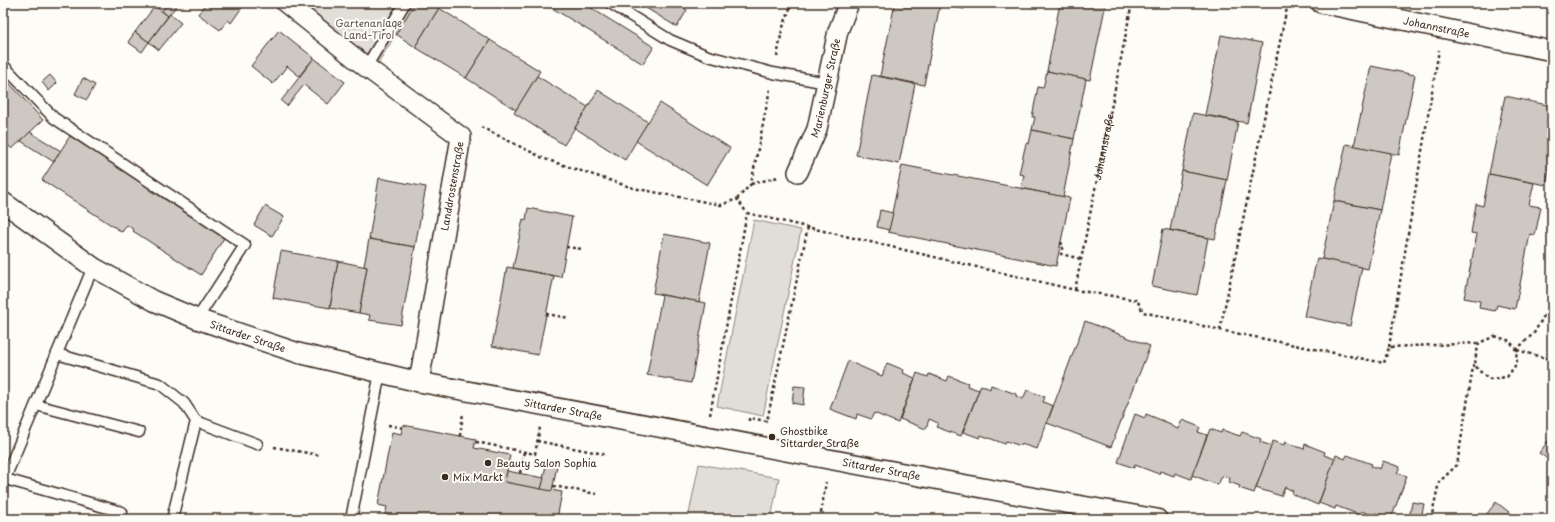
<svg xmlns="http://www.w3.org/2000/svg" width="1555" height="522" font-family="'Playpen Sans',sans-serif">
  <rect width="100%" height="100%" fill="#fdfcf7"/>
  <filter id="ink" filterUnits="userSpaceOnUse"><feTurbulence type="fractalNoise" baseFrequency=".025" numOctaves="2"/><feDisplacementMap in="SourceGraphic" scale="8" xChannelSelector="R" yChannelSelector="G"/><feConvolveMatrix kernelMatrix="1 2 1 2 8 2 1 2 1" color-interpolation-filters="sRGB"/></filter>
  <g filter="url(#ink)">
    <!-- green -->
    <g fill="#e1ded7" stroke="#8e847a">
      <polygon points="298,3 416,3 376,66"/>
      <polygon points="754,220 801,230 763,416 717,406"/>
      <polygon points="699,464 779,478 771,519 688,519"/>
    </g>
    <!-- building -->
    <g fill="#cdc8c2" stroke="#3b2a1e">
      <polygon points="168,3 179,3 168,16 162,11"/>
      <polygon points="206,3 240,3 243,6 231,23 228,20 220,30 198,14"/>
      <polygon points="415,3 431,3 439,8 415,47 396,34"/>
      <polygon points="544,3 583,3 654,47 643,64"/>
      <polygon points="638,3 675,3 687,10 677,27"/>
      <polygon points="895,3 940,4 924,85 880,76"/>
      <polygon points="935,3 965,3 964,9"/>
      <polygon points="1060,3 1106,3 1090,80 1047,71"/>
      <polygon points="1542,3 1552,3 1552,10"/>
      <polygon points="155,6 168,16 149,42 135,32"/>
      <polygon points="439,8 490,40 466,78 415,47"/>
      <polygon points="170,14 181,23 159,50 149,42"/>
      <polygon points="279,30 314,58 299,76 287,66 273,84 251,66"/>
      <polygon points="135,32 149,42 142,52 128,42"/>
      <polygon points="1221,35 1262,43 1247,123 1205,115"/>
      <polygon points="490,40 540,71 516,110 466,78"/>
      <polygon points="314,58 345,82 328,104 304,85 287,106 281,101"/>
      <polygon points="1371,66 1415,75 1399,155 1354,146"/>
      <polygon points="1047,71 1086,79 1074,139 1032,130 1035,117 1032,117 1038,87 1043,88"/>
      <polygon points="50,75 57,83 49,91 42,82"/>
      <polygon points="872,75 915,84 899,164 856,155"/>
      <polygon points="3,76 43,120 12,149 3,140"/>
      <polygon points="537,76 588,107 564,145 514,113"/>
      <polygon points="83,78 95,85 87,100 75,94"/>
      <polygon points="598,90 648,122 625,160 575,128"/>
      <polygon points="1505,96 1552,106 1552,155 1546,185 1489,174"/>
      <polygon points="660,103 730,148 707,185 636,141"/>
      <polygon points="1193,113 1238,122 1227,180 1182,171"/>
      <polygon points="1032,130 1074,139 1063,197 1021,188 1024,175 1019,174 1026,143 1029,144"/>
      <polygon points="30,132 61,151 54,162 21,141"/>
      <polygon points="70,136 150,188 149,190 156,194 157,194 224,238 201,275 133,231 134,230 127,225 122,232 42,180"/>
      <polygon points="1346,144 1391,153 1380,210 1334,201"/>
      <polygon points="902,165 1070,198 1056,266 888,232"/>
      <polygon points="1182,171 1227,180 1215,239 1170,230"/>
      <polygon points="1489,174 1534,183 1529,205 1541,207 1535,235 1530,234 1515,309 1497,305 1495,311 1479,308 1480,301 1464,298 1477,234 1471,233 1476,204 1483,206"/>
      <polygon points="379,178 426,187 415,247 369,239"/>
      <polygon points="1334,201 1380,210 1368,269 1322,259"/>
      <polygon points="265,206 284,217 272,236 254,225"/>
      <polygon points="528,208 572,217 561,277 513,268 523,219 526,220"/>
      <polygon points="880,210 893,213 889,230 877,227"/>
      <polygon points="1163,229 1208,238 1197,295 1152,286"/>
      <polygon points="664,234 710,243 699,302 653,293"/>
      <polygon points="369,239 415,247 401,325 369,320 370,315 359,313 367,267 364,266"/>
      <polygon points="281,251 338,261 330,308 273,298"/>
      <polygon points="1317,258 1362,267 1350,326 1304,316"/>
      <polygon points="338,261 367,267 359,313 330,308"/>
      <polygon points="507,267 554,276 538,355 492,346"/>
      <polygon points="662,295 706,303 691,383 647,375"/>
      <polygon points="1085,321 1150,346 1111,447 1047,423"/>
      <polygon points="848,361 882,376 887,363 904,370 903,373 915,378 898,423 874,413 871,419 857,414 856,419 830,409"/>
      <polygon points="917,373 928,377 929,374 947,381 949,376 968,383 967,386 979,390 961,436 936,427 938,423 929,419 926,429 900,419"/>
      <polygon points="981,385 990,389 991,385 1016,394 1016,396 1023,399 1027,390 1045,397 1043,402 1053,406 1037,449 1021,444 1021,446 1006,441 1005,444 981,435 980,438 963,432"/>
      <polygon points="794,386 805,387 803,405 792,403"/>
      <polygon points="1135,414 1145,418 1146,414 1171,424 1171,426 1178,429 1182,420 1200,427 1198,432 1207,435 1191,479 1175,473 1174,476 1160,471 1159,474 1135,465 1134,468 1118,462"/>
      <polygon points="403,425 476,439 474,448 510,455 505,482 562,492 557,519 384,519 387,507 378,505 392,432 401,434"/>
      <polygon points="1210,429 1221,433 1222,430 1240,436 1242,432 1261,439 1260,442 1272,446 1254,493 1239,488 1240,486 1229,482 1230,478 1222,476 1218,485 1192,475"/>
      <polygon points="1552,436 1552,462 1539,453"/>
      <polygon points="1273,441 1284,445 1285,442 1304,449 1305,444 1325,452 1324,455 1335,459 1318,505 1292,494 1293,491 1285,487 1281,496 1256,488"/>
      <polygon points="1336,455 1345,459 1347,455 1372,464 1371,466 1380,469 1383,461 1400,467 1397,473 1407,476 1391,519 1376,513 1375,516 1361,511 1360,515 1336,506 1335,509 1319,503"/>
      <polygon points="546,465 557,466 552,491 541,489"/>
      <polygon points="507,471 544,478 541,489 505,482"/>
      <polygon points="1412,502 1424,504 1421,519 1409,519"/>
      <polygon points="1496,502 1518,519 1483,519"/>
    </g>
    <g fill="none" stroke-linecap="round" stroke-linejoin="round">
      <defs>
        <g id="service">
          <polyline points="610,3 670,40 708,56 773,73 827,83"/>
          <polyline points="3,65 54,118 245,245 197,319"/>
          <polyline points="366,67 405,3"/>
          <polyline points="57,354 160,384 184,403 196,421 172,519"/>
          <polyline points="36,405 139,432"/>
          <polyline points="196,421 257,444"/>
          <polyline points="5,479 122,512"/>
          <polyline points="3,483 93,267"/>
          <polyline points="351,519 380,373"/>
        </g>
        <g id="minor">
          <polyline points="286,3 366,67 461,137 419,382"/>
          <path id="s2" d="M1321,3L1552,51"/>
          <path id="s3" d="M798,172L817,129L838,31L849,3"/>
          <path id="s4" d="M3,202L93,267L154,301L197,319L298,353L419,382L1020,495L1157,519"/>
        </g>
      </defs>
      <!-- service casing -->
      <use href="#service" stroke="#3b2a1e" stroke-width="13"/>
      <!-- minor casing -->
      <use href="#minor" stroke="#3b2a1e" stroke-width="22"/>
      <!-- path -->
      <g stroke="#3b2a1e" stroke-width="2.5" stroke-dasharray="3 3" stroke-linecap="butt">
        <polyline points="777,57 782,30 792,3"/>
        <polyline points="481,127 545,159 633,188 721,205 737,199 747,213 1075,290 1137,300 1143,312 1220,330 1384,363 1389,347 1479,343"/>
        <polyline points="751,184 778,177"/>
        <polyline points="737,199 751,184 770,89"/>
        <polyline points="1060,243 1063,244 1061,254 1081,259"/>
        <polyline points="566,247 582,249"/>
        <path id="s1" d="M1075,290L1132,3"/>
        <polyline points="546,314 569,318"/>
        <polyline points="1220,330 1288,3"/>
        <path d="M1495,336L1510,341L1516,350L1517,363L1507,377L1490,379C1471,366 1474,364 1479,343Z"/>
        <polyline points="1389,347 1439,50"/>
        <polyline points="1516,350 1534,333 1552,302"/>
        <polyline points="1517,350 1552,360"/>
        <polyline points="710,415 747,213"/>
        <polyline points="749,421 749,418 767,421 808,227"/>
        <polyline points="388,425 403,428"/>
        <polyline points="460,436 463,413"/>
        <polyline points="537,441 604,454"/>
        <polyline points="476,442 535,454 540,427"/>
        <polyline points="274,447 319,455"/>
        <polyline points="520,473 524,452"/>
        <polyline points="553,486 597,494"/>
        <polyline points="820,519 826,482"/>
        <polyline points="1431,519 1439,482 1457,465 1474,361"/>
      </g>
      <!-- service -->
      <use href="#service" stroke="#fdfcf7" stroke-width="10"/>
      <!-- minor -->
      <use href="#minor" stroke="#fdfcf7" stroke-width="19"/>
    </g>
  </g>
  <!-- markers -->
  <g fill="#3b2a1e" stroke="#fdfcf7" stroke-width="1.5">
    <circle cx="772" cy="437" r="4"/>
    <circle cx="488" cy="463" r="4"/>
    <circle cx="445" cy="477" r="4"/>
  </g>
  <g text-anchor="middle" stroke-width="4" stroke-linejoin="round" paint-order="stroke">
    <!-- park labels -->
    <g font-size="10" fill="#64574c" stroke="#fdfcf7">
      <text x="369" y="27">Gartenanlage<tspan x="369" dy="12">Land-Tirol</tspan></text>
    </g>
    <!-- street labels -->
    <g font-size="10" fill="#3b2a1e" stroke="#fdfcf7">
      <text dy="4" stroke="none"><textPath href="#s2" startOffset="118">Johannstraße</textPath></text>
      <text dy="4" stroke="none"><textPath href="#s3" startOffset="89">Marienburger Straße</textPath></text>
      <text dy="4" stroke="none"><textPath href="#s1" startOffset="146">Johannstraße</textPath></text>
      <text transform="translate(452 186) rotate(-80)" y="4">Landdrostenstraße</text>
      <text dy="4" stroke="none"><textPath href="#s4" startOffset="281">Sittarder Straße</textPath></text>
      <text dy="4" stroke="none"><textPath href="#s4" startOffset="605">Sittarder Straße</textPath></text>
      <text dy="4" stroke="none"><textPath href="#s4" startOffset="929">Sittarder Straße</textPath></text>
    </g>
    <!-- poi labels -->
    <g font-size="10" fill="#3b2a1e" stroke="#fdfcf7" text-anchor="start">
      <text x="780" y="435">Ghostbike<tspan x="780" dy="12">Sittarder Straße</tspan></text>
      <text x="496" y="467">Beauty Salon Sophia</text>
      <text x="453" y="481">Mix Markt</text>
    </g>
  </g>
  <!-- margin -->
  <rect width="1555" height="522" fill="none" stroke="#fdfcf7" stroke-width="16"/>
  <rect x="8" y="8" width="1539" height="506" fill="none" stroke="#3b2a1e" stroke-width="1.5" filter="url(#ink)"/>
</svg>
